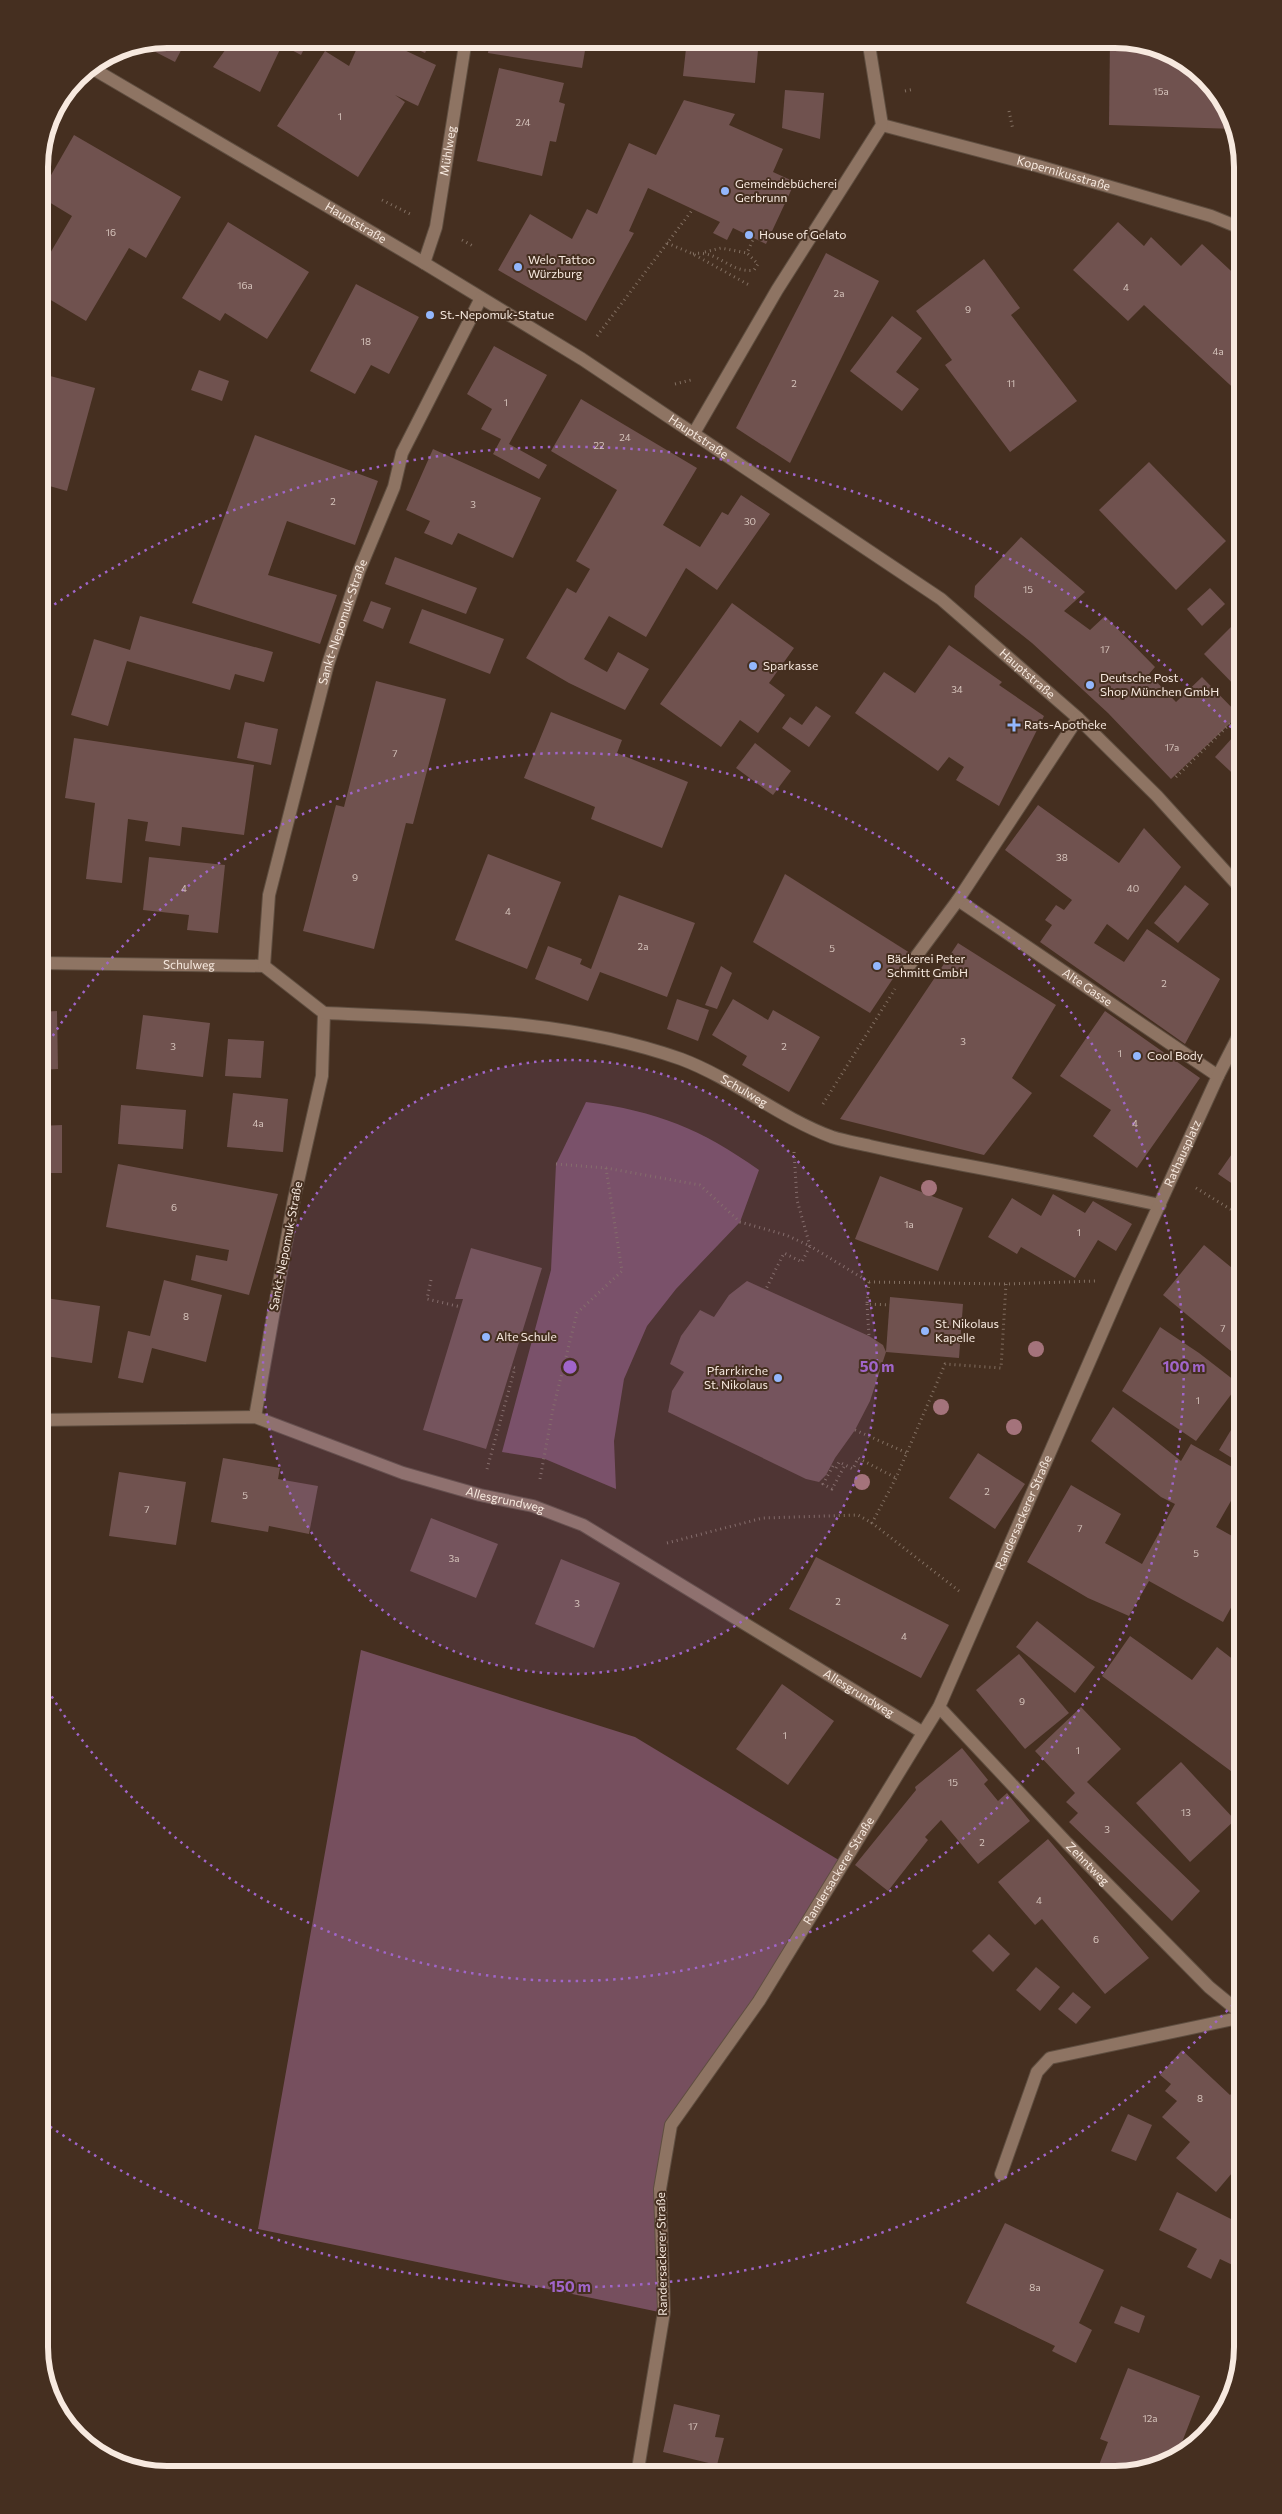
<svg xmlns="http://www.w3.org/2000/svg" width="1282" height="2514" font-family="Commissioner,sans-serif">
  <rect width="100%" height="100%" fill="#452f20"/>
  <!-- green -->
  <g fill="#764f5e">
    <path d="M586,1102C657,1111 701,1129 759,1170L740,1222L676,1289L647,1326L624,1379L614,1441L616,1489L545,1459L502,1452L551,1270L556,1164Z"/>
    <polygon points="361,1650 635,1737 847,1865 671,2125 660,2189 664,2313 258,2229"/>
  </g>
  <!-- building -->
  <g fill="#70524f">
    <polygon points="166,39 187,39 175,62 140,44"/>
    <polygon points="233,39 309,39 301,55 282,45 260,92 213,67"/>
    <polygon points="361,39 381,39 436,65 418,106 395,95 405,102 358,177 277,126 325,51 349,66"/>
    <polygon points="394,39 432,39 425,53"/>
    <polygon points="490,39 587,39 582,68 488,53"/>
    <polygon points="687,39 759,39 755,83 683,76"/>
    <polygon points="1110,39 1124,39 1193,65 1234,118 1236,129 1109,125"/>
    <polygon points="499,68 564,83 559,102 565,104 556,142 550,141 542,176 477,161"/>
    <polygon points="785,90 824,93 820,139 782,128"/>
    <polygon points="684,100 735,114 729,125 783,149 773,172 795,182 766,244 733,228 727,240 713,233 720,222 648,188 629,231 634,233 586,321 498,270 530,214 572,239 587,209 597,214 629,143 656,155"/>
    <polygon points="74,135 181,197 146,258 129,248 86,321 39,293 39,272 72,216 39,196"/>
    <polygon points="228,222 309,272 267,339 225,313 220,321 182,298"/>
    <polygon points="1118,222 1144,246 1151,237 1181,266 1202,244 1243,282 1243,397 1144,305 1128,321 1073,270"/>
    <polygon points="826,253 879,281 790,463 736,428"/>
    <polygon points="984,259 1020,308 1011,315 1077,401 1010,452 945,365 952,360 916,311"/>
    <polygon points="356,284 419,317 389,374 371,365 355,394 310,371"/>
    <polygon points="892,316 922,338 896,372 919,389 902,411 850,371"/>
    <polygon points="494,346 547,375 509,444 547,465 539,479 493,454 501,439 481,429 492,409 467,394"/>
    <polygon points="199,370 229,381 222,401 191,390"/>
    <polygon points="39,373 95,388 67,491 39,483"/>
    <polygon points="581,399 697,468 663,525 700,547 722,512 728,515 741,495 770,514 717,590 686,568 646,637 609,616 584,659 607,672 618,652 649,669 625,710 569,683 526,658 567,588 576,593 590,569 576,561 617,490 551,451"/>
    <polygon points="255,435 378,481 355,545 287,521 268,575 337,595 320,644 192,603"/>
    <polygon points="433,449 541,498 513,558 458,533 452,545 424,533 430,521 406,510"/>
    <polygon points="1149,462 1226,541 1176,590 1099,510"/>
    <polygon points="1021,537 1085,592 1064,611 1090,630 1105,616 1155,667 1149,674 1176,702 1202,677 1239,715 1171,779 1108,713 1032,643 974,597 975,586"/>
    <polygon points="395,557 477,588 466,614 385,584"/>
    <polygon points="1210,588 1225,604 1202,626 1187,609"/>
    <polygon points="39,594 51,596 40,644 39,644"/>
    <polygon points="371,601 391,608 383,629 363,621"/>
    <polygon points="732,603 794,648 769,683 785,695 758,733 740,720 721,747 660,704"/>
    <polygon points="422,609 504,639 490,674 409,643"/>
    <polygon points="1243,615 1243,694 1204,654"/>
    <polygon points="140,616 273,652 264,682 235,674 230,690 127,661 108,726 71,715 94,639 130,650"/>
    <polygon points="949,645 1002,682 999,685 1044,716 999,806 956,780 964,767 949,757 938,771 855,713 884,672 915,693"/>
    <polygon points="376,681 446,699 413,824 406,823 374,949 303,931 336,805 344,807"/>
    <polygon points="816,706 831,716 809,747 782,728 790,717 802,725"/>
    <polygon points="551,712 622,740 617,753 688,782 662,848 591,819 595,807 524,778"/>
    <polygon points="245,722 278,729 271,765 237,758"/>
    <polygon points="1243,726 1243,783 1215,757"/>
    <polygon points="74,738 254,765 244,835 182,827 180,846 145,841 148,822 128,819 122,883 86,879 95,803 65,798"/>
    <polygon points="755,743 791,771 773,795 736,768"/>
    <polygon points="1038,805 1119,863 1144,828 1181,867 1128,940 1107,924 1094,943 1124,962 1147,929 1220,979 1185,1044 1040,942 1052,925 1045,920 1056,905 1064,910 1072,900 1005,850"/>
    <polygon points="488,854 561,882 527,969 455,940"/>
    <polygon points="149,857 225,865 218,933 187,930 189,915 143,910"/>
    <polygon points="785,874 910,953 870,1013 753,942"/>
    <polygon points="1185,885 1209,904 1178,943 1154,923"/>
    <polygon points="619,895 695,923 667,997 600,972 588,1001 535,979 548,946 582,959 580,964 591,969"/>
    <polygon points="958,943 1056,1005 1012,1078 1032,1093 984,1155 840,1119"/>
    <polygon points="721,966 732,973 717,1009 705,1005"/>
    <polygon points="677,999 709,1010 698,1041 667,1029"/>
    <polygon points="733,999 768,1020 773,1010 820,1037 789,1092 742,1065 747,1056 712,1035"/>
    <polygon points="57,1011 58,1069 39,1070 39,1012"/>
    <polygon points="1105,1011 1200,1078 1137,1168 1093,1136 1111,1110 1060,1076"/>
    <polygon points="143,1015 210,1023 203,1077 136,1069"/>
    <polygon points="228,1039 264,1041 261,1078 225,1076"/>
    <polygon points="233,1093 288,1099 283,1152 227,1147"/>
    <polygon points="121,1105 186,1110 183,1149 118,1144"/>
    <polygon points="62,1125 62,1173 43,1173 43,1200 39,1200 39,1126"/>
    <polygon points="1243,1138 1243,1191 1218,1174"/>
    <polygon points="118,1164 278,1194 249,1295 191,1280 196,1255 227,1261 229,1250 106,1227"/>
    <polygon points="880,1176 963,1208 938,1271 855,1239"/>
    <polygon points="1053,1194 1085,1213 1093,1201 1132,1224 1116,1251 1098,1240 1075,1278 1021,1247 1017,1254 988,1237 1012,1198 1041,1216"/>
    <polygon points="1204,1245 1243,1277 1243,1361 1163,1295"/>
    <polygon points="471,1248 542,1268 486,1449 423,1430 463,1299 455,1299"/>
    <polygon points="164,1280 222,1295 206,1362 152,1348 143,1383 118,1378 128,1331 150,1336"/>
    <polygon points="747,1281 869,1336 883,1345 886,1352 870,1401 855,1430 835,1458 826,1475 819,1482 806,1479 668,1412 672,1391 684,1372 670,1364 681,1336 700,1310 714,1317 729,1295"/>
    <polygon points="39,1297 100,1306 92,1363 39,1355"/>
    <polygon points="890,1297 963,1304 959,1358 886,1352"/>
    <polygon points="1160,1327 1199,1353 1239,1384 1196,1441 1122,1391"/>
    <polygon points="1113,1407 1181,1461 1191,1444 1243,1473 1243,1480 1216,1527 1243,1542 1243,1586 1223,1622 1149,1581 1129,1616 1088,1598 1027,1562 1071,1485 1121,1514 1105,1543 1142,1564 1175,1504 1161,1497 1091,1441"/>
    <polygon points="1231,1430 1243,1437 1243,1465 1219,1450"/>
    <polygon points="978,1453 1025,1484 995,1529 949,1498"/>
    <polygon points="223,1458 280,1468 278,1479 318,1486 309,1534 269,1526 268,1532 211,1522"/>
    <polygon points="119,1472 186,1482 176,1545 109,1536"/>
    <polygon points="39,1484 50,1485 41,1575 39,1575"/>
    <polygon points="431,1518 498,1544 476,1598 410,1571"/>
    <polygon points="816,1557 949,1625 921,1678 789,1609"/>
    <polygon points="561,1559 620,1583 594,1648 535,1624"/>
    <polygon points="1037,1621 1095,1667 1075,1693 1016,1647"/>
    <polygon points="1130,1636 1192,1680 1217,1647 1243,1667 1243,1771 1239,1777 1102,1676"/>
    <polygon points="1019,1654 1069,1713 1025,1749 976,1690"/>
    <polygon points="782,1684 834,1721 788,1785 736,1749"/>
    <polygon points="1081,1707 1121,1749 1087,1782 1200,1891 1172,1921 1069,1822 1078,1813 1066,1802 1075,1793 1035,1751"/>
    <polygon points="962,1748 988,1780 984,1784 998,1801 1007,1793 1030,1821 978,1864 941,1820 925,1837 928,1840 888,1891 855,1865 916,1790 915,1787"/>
    <polygon points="1181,1762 1235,1820 1190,1862 1136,1803"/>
    <polygon points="1048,1839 1149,1958 1105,1994 1042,1919 1035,1925 998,1882"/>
    <polygon points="989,1934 1010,1954 993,1972 972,1951"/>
    <polygon points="1036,1967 1060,1987 1040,2011 1016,1990"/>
    <polygon points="1073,1992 1091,2007 1076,2024 1058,2009"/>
    <polygon points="1182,2050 1230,2095 1235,2090 1243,2097 1243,2160 1216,2192 1176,2158 1190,2142 1162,2117 1177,2101 1165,2091 1171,2084 1160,2075"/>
    <polygon points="1128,2114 1152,2125 1136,2161 1111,2151"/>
    <polygon points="1177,2192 1243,2225 1243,2270 1220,2259 1211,2279 1187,2267 1197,2249 1159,2230"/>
    <polygon points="1005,2223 1104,2270 1079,2323 1092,2330 1076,2363 1052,2351 1055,2346 966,2303"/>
    <polygon points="1121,2306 1145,2316 1139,2333 1114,2323"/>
    <polygon points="1128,2368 1200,2396 1177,2455 1164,2466 1123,2474 1099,2465 1108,2442 1100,2439"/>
    <polygon points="674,2404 720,2415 715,2437 724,2438 717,2465 663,2452"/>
  </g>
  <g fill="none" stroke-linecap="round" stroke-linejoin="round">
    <defs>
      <g id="minor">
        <path id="s1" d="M90,67L424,263L582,359L941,599L1078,718L1157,796L1243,891"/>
        <path id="s2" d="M882,125L1038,166L1211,216L1243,229"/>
        <path id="s3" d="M424,263L436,227L466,39"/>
        <polyline points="694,433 777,290 882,125 868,39"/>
        <path id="s4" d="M958,900L1218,1076"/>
        <path id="s5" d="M39,963L264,966L324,1013L322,1076L294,1199L255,1417"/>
        <path id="s6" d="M264,966L269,895L328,664L359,571L394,487L402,453L481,298"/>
        <polyline points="909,966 958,900 1078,718"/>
        <path id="s7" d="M324,1013C442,1018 568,1019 681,1059C734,1079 778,1117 832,1137C844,1141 857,1143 870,1146C901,1153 932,1159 964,1165C1029,1177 1095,1191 1160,1205"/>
        <path id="s8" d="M39,1420L255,1417L403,1473L480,1495L533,1506L583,1525L922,1732"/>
        <path id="s9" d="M939,1707L1067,1843L1209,1987L1243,2015"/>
        <polyline points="1001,2174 1037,2072 1050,2058 1243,2017"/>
        <path id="s10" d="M637,2475L664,2312L660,2189L671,2125L759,2001L939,1707L1125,1280L1218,1076L1243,1027"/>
      </g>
    </defs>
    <!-- minor casing -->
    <use href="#minor" stroke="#5f4e40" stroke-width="14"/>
    <!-- path -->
    <g stroke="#826f61" stroke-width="3" stroke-dasharray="1 4" stroke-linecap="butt">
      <polyline points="905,91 914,89"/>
      <polyline points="1009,111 1013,130"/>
      <polyline points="382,200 410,214"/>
      <polyline points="462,240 473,246"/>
      <polyline points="667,243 693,254 749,285"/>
      <polyline points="705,252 721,248 747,253"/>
      <path d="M693,254C718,249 730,274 754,270L758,264L747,253L754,237"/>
      <polyline points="597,336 693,209"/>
      <polyline points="675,384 691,380"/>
      <polyline points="1176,777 1243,711"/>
      <polyline points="823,1104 895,989"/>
      <polyline points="794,1152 797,1200 810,1246 869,1282 1006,1284 1095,1281"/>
      <polyline points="556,1164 606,1168 700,1185 740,1222 786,1235 810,1246 802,1262 784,1253 766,1289"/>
      <polyline points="1196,1188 1243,1217"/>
      <polyline points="431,1280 427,1299 461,1307"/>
      <polyline points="869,1282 867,1304 890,1305"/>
      <polyline points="867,1304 869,1336"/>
      <polyline points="855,1430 907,1453"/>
      <polyline points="833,1466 823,1484 832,1489 845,1465"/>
      <polyline points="836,1468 839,1462 853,1469 858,1458 896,1478"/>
      <polyline points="487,1469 515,1368 510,1366"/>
      <polyline points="540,1479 553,1409 577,1313 622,1271 606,1168"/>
      <polyline points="667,1543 763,1518 858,1515 872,1523"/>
      <polyline points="959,1591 872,1523 896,1478 945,1364 1001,1368 1006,1284"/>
    </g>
    <!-- minor -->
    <use href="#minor" stroke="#8e7463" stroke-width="12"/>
  </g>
  <!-- trees -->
  <g fill="#a4737b">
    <circle cx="929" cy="1188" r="8"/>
    <circle cx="1036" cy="1349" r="8"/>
    <circle cx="941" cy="1407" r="8"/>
    <circle cx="1014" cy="1427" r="8"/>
    <circle cx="862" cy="1482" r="8"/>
  </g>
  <!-- distance rings -->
  <circle cx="570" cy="1367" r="307" fill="#a065c9" fill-opacity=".12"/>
  <g fill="none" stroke="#a065c9" stroke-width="2.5" stroke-dasharray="2.5 5">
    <circle cx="570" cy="1367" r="307"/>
    <path d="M41 1055A614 614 0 1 1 41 1679"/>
    <path d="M1243 1994A920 920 0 0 1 42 2121M42 613A920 920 0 0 1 1243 740"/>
  </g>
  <!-- markers -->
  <g fill="#93b7fd" stroke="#452f20" stroke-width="2">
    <circle cx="725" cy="191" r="5"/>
    <circle cx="749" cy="235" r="5"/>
    <circle cx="518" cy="267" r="5"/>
    <circle cx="430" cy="315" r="5"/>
    <circle cx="753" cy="666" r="5"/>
    <circle cx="1090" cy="685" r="5"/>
    <path d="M1011.5 717.5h5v5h5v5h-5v5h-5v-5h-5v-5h5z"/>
    <circle cx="877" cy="966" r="5"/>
    <circle cx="1137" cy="1056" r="5"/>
    <circle cx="925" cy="1331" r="5"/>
    <circle cx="486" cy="1337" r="5"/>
    <circle cx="778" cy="1378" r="5"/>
  </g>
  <g text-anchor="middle" stroke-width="4" stroke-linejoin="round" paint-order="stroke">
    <!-- number labels -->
    <g font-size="10" fill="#d5c3bb">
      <text x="1161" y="95">15a</text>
      <text x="340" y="120">1</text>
      <text x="523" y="126">2/4</text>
      <text x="111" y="236">16</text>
      <text x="245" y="289">16a</text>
      <text x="1126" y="291">4</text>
      <text x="839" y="297">2a</text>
      <text x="968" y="313">9</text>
      <text x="366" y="345">18</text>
      <text x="1218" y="355">4a</text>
      <text x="794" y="387">2</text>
      <text x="1011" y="387">11</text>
      <text x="506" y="406">1</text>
      <text x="625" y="441">24</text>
      <text x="599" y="449">22</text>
      <text x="333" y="505">2</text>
      <text x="473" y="508">3</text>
      <text x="750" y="525">30</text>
      <text x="1028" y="593">15</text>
      <text x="1105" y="653">17</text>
      <text x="957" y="693">34</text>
      <text x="1172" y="751">17a</text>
      <text x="395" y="757">7</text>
      <text x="1062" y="861">38</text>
      <text x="355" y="881">9</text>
      <text x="184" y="892">4</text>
      <text x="1133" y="892">40</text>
      <text x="508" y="915">4</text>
      <text x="643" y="950">2a</text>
      <text x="832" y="952">5</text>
      <text x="1164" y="987">2</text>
      <text x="963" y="1045">3</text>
      <text x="173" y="1050">3</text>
      <text x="784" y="1050">2</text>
      <text x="1120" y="1057">1</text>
      <text x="258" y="1127">4a</text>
      <text x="1135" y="1127">4</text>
      <text x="174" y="1211">6</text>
      <text x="909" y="1228">1a</text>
      <text x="1079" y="1236">1</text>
      <text x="186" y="1320">8</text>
      <text x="1223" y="1332">7</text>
      <text x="1198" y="1404">1</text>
      <text x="987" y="1495">2</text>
      <text x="245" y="1499">5</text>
      <text x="147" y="1513">7</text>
      <text x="1080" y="1532">7</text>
      <text x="1196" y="1557">5</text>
      <text x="454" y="1562">3a</text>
      <text x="838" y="1605">2</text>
      <text x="577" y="1607">3</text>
      <text x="904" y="1640">4</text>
      <text x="1022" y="1705">9</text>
      <text x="785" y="1739">1</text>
      <text x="1078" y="1754">1</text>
      <text x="953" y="1786">15</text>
      <text x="1186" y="1816">13</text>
      <text x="1107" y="1833">3</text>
      <text x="982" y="1846">2</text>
      <text x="1039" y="1904">4</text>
      <text x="1096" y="1943">6</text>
      <text x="1200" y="2102">8</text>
      <text x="1035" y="2291">8a</text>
      <text x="1150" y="2422">12a</text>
      <text x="693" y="2430">17</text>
    </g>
    <!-- street labels -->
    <g font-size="12" fill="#f7e9df" stroke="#452f20">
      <text dy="4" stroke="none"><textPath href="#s3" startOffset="115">Mühlweg</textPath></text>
      <text dy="4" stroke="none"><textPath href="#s2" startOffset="188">Kopernikusstraße</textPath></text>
      <text dy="4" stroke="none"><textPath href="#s1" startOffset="308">Hauptstraße</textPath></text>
      <text dy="4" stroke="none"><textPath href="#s1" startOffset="712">Hauptstraße</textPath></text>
      <text dy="4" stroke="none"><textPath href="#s6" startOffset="354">Sankt-Nepomuk-Straße</textPath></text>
      <text dy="4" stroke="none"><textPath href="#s1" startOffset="1118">Hauptstraße</textPath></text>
      <text dy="4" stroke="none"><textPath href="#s5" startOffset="150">Schulweg</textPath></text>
      <text dy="4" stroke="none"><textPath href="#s4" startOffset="156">Alte Gasse</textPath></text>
      <text dy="4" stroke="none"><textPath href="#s7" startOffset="432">Schulweg</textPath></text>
      <text dy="4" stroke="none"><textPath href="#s10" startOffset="1455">Rathausplatz</textPath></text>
      <text transform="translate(286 1246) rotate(-79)" y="4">Sankt-Nepomuk-Straße</text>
      <text dy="4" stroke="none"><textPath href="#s8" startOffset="480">Allesgrundweg</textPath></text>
      <text dy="4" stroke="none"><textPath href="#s10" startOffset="1062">Randersackerer Straße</textPath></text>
      <text dy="4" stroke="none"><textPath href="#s8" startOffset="885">Allesgrundweg</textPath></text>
      <text dy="4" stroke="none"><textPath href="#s9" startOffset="216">Zehntweg</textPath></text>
      <text dy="4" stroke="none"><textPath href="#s10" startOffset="658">Randersackerer Straße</textPath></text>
      <text transform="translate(662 2254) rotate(-91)" y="4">Randersackerer Straße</text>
    </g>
    <!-- poi labels -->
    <g font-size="12" fill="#f7e9df" stroke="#452f20" text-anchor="start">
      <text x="735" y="188">Gemeindebücherei<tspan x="735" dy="14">Gerbrunn</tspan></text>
      <text x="759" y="239">House of Gelato</text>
      <text x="528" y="264">Welo Tattoo<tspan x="528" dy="14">Würzburg</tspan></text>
      <text x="440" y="319">St.-Nepomuk-Statue</text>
      <text x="763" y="670">Sparkasse</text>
      <text x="1100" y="682">Deutsche Post<tspan x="1100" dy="14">Shop München GmbH</tspan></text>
      <text x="1024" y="729">Rats-Apotheke</text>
      <text x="887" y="963">Bäckerei Peter<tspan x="887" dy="14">Schmitt GmbH</tspan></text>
      <text x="1147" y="1060">Cool Body</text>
      <text x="935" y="1328">St. Nikolaus<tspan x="935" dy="14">Kapelle</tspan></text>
      <text x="496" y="1341">Alte Schule</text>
      <text x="768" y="1375" text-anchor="end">Pfarrkirche<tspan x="768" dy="14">St. Nikolaus</tspan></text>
    </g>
  </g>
  <!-- crop -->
  <path d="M0 0H1282V2514H0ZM167 48H1115A119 119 0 0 1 1234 167V2347A119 119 0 0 1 1115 2466H167A119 119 0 0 1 48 2347V167A119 119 0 0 1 167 48Z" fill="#452f20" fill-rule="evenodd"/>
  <path fill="none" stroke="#f7e9df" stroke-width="6" d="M167 48H1115A119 119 0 0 1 1234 167V2347A119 119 0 0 1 1115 2466H167A119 119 0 0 1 48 2347V167A119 119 0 0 1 167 48Z"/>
  <circle cx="570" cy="1367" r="8" fill="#a065c9" stroke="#452f20" stroke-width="2.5"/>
  <g font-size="15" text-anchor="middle" font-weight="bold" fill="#a065c9" stroke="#452f20" stroke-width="4" stroke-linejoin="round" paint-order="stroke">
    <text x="877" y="1372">50 m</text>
    <text x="1184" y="1372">100 m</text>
    <text x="570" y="2292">150 m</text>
  </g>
</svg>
